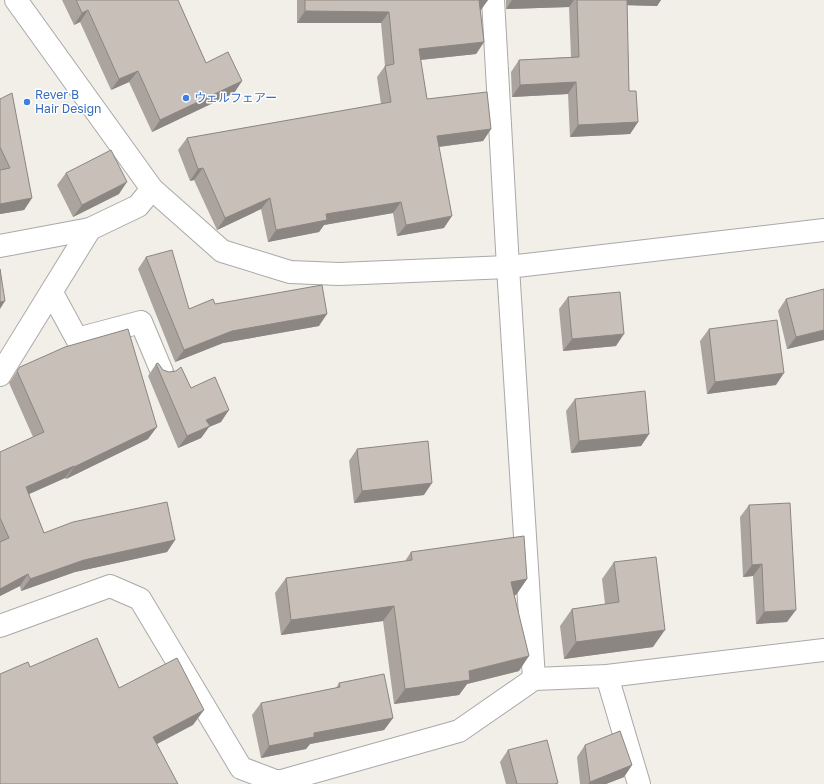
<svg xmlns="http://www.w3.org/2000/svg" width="824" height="784" font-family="'Golos Text','Noto Sans JP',sans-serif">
  <rect width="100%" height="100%" fill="#f2efe9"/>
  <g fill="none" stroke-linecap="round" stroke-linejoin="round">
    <defs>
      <g id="minor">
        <polyline points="16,0 152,189 222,251 290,272 339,274 508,267 824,230"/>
        <polyline points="493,0 508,267 534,679"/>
        <polyline points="0,246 90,229 138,206 152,189"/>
        <polyline points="52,293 77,339 141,322 162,372"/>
        <polyline points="0,375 90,229"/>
        <polyline points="0,626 110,586 140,599 241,768 278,782 459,731 534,679 607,676 824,650"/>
        <polyline points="607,676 639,784"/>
      </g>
    </defs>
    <!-- minor casing -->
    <use href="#minor" stroke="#a9a9a9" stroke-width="24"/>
    <!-- minor -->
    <use href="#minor" stroke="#fff" stroke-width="22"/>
  </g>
  <!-- wall -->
  <g fill="#aba49e">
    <polygon points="62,0 178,0 206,63 242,81 234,93 152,132 129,82 111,90 80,22 74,25"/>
    <polygon points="297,0 488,0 480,10 484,42 476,54 420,60 427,99 491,129 483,141 439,147 444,228 397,236 393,213 324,225 319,232 268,242 261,209 217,230 194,180 190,181 178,150 187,138 381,104 377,77 385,66 381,23 297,23"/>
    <polygon points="506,0 661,0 657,6 627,5 629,91 638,122 630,134 570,137 568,94 512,97 511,72 519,60 571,57 569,7 506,9"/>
    <polygon points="0,99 32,198 24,210 0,214"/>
    <polygon points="66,173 119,194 73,217 57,185"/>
    <polygon points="146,257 189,309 215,304 319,326 223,343 175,362 138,269"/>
    <polygon points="568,297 616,346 563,351 559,309"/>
    <polygon points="786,299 824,340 787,349 778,311"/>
    <polygon points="709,329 776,385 707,394 700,341"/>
    <polygon points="156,364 163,370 191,388 221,422 209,427 201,438 178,448 148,376"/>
    <polygon points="17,371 148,439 66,479 65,478 29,494 44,533 175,540 167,552 75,572 21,591 20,586 0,596 0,452 33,437 9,383"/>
    <polygon points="575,399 649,434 641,446 571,453 566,411"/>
    <polygon points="357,449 424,495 354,503 349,461"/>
    <polygon points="749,505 787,622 756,624 753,576 743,577 740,517"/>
    <polygon points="411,552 527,579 516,595 514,595 519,671 467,684 459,695 394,704 383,621 281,635 275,593 286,578 405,561"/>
    <polygon points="614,562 653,647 564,659 560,626 572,609 605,604 602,579"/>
    <polygon points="339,683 393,718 384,730 310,744 306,749 261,758 252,715 261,703 336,688"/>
    <polygon points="585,745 632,765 624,777 606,784 580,784 577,757"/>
    <polygon points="508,750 557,784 506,784 500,762"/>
  </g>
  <!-- shaded-wall -->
  <g fill="#8b8681">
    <polygon points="478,0 488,0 481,10 471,10"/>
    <polygon points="512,0 574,0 569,7 506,9"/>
    <polygon points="621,0 661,0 657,6 618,5"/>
    <polygon points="88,10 80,22 74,25 82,13"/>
    <polygon points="305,11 389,12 381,23 297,23"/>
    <polygon points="484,42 476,54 410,61 419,49"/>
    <polygon points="138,71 129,82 111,90 119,79"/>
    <polygon points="242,81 234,93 152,132 160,120"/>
    <polygon points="576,82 568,94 512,97 520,85"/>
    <polygon points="638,122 630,134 570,137 578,125"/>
    <polygon points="491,129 483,141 429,148 437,136"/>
    <polygon points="203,168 194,180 190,181 198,169"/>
    <polygon points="127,182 119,194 73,217 82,205"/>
    <polygon points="32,198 24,210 0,214 0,204"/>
    <polygon points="270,198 261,209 217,230 225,218"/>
    <polygon points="401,202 393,213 324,225 319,232 268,242 276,230 326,214"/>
    <polygon points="452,216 444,228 397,236 406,225"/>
    <polygon points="5,301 0,309 0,302"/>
    <polygon points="327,314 319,326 223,343 175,362 184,350 232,331"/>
    <polygon points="824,330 824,340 787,349 796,337"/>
    <polygon points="624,334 616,346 563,351 572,339"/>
    <polygon points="784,373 776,385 707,394 715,382"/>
    <polygon points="229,410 221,422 209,427 201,438 178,448 187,436 206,420"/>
    <polygon points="157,427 148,439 66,479 74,467"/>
    <polygon points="649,434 641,446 571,453 579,441"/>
    <polygon points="74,466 65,478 18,499 26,487"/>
    <polygon points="432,483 424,495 354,503 362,491"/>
    <polygon points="175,540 167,552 75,572 21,591 30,579 84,560"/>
    <polygon points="762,564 753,576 743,577 752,565"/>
    <polygon points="28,574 20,586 0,596 0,589"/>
    <polygon points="527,579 516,595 500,597 511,582"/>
    <polygon points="394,606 383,621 281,635 291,620"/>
    <polygon points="796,610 787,622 756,624 764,612"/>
    <polygon points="665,630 653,647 564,659 576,642"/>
    <polygon points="529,656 519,671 467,684 459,695 394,704 405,689 469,671"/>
    <polygon points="204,710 193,725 142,752 153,737"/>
    <polygon points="393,718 384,730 310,744 306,749 261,758 269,746 314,733"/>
    <polygon points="632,765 624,777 606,784 588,784 590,782"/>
  </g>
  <!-- building -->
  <g fill="#c7bfb8" stroke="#8b8681">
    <polygon points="76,0 178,0 206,63 228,52 242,81 160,120 138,71 119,79 88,10 82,13"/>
    <polygon points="305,0 479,0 484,42 419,49 427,99 487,92 491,129 437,136 452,216 406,225 401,202 326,214 327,220 276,230 270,198 225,218 203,168 198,169 187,138 391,102 385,66 394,64 389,12 305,11"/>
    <polygon points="577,0 627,0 629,91 636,91 638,122 578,125 576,82 520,85 519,60 579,57"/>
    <polygon points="12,93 32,198 0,204 0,170 10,168 0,147 0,99"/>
    <polygon points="111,150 127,182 82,205 66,173"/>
    <polygon points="172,250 189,309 213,299 215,304 322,285 327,314 232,331 184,350 146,257"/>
    <polygon points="0,269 5,301 0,302"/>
    <polygon points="824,289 824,330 796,337 786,299"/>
    <polygon points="620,292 624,334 572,339 568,297"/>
    <polygon points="777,320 784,373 715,382 709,329"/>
    <polygon points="128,329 157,427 74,467 74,466 26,487 44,533 73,522 167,502 175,540 84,560 30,579 28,574 0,589 0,542 9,538 0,518 0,452 44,432 17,371 20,367 65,347"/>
    <polygon points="158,363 163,370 169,372 176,371 181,367 191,388 215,377 229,410 206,420 210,426 187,436 156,364"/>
    <polygon points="645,391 649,434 579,441 575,399"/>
    <polygon points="428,441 432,483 362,491 357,449"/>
    <polygon points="790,503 796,610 764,612 762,564 752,565 749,505"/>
    <polygon points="524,536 527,579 511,582 529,656 469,671 470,680 405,689 394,606 291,620 286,578 412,560 411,552"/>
    <polygon points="656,557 665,630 576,642 572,609 619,602 614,562"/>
    <polygon points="97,638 119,688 177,658 204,710 153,737 178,784 0,784 0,674 28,662 30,667"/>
    <polygon points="384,674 393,718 314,733 314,737 269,746 261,703 340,687 339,683"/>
    <polygon points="620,731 632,765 590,782 585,745"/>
    <polygon points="547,740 558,783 555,784 517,784 508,750"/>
  </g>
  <!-- markers -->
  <g fill="#3f7fe0" stroke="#fff" stroke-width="1.5">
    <circle cx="186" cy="98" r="4"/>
    <circle cx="27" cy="102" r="4"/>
  </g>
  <g text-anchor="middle" stroke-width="3" stroke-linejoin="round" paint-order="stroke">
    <!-- shop labels -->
    <g font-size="12" fill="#366cbe" stroke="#fff" text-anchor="start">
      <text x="35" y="99">Rever B<tspan x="35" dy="14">Hair Design</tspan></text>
      <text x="194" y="102">ウェルフェアー</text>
    </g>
  </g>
</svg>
